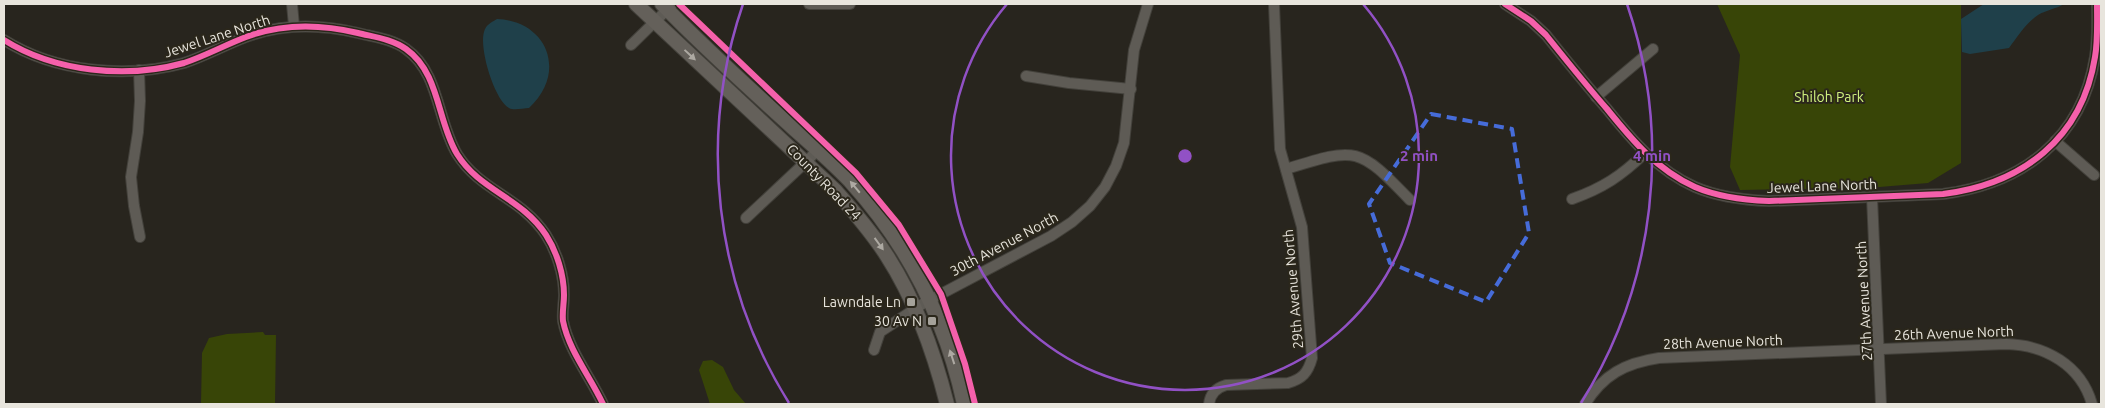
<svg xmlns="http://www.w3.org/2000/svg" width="2105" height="408" font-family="Ubuntu,sans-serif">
  <rect width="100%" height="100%" fill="#28251e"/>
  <!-- green -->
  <g fill="#384507">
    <polygon points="1717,4 1961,4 1961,163 1928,183 1867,188 1740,190 1730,167 1740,55"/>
    <polygon points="263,332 265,335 276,335 275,404 201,404 202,353 209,338 227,334"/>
    <polygon points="712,360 723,367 734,390 746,404 710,404 699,370 703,361"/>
  </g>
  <!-- water -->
  <g fill="#1f404a">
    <path d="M1984,4H2064C2056,9 2046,10 2038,15C2026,23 2017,37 2009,48L1970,54L1962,52L1961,19Z"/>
    <path d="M497,19C547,21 568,72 529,108C523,108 514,111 509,108C494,99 479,48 484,32C486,25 490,23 497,19Z"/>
  </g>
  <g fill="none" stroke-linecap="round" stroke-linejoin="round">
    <defs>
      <g id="street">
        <polyline points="292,4 294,26"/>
        <polyline points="809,4 850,4"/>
        <path d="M1505,4L1531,21L1546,35C1566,60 1586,85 1607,109C1632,140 1657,170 1695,187C1718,197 1744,200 1769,201L1943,194C2022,184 2082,139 2095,57C2098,40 2097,21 2097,4"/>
        <path d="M4,40C55,72 126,79 184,63C205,56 225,45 246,37C283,23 320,24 358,33C374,37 392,39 406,49C440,73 437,121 457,154C480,191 521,197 546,235C557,252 564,275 564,295C564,304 562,312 563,321C569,351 590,376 603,404"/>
        <polyline points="631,45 673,4"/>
        <polyline points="139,70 140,101 138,132 131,177 134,206 140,237"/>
        <polyline points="1026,76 1069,83 1131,89"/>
        <polyline points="1596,97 1653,49"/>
        <polyline points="2055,141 2094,175"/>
        <path d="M1286,169C1357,147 1358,146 1410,200"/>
        <polyline points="1872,197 1881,404"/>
        <path d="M1572,199C1603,188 1621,176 1645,153"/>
        <polyline points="746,218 810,158 817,150"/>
        <polyline points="874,350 880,332 924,303 1051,236 1072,222 1090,206 1105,187 1116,166 1124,143 1134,50 1148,4"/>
        <path d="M1209,404C1210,394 1216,388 1226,385L1288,383C1302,379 1308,373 1312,358L1302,227L1280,149L1274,4"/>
        <path d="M1585,404C1603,375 1625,363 1659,358L2006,344C2045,345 2081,365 2092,404"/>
      </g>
      <g id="secondary">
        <path d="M636,4L835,190C853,211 872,232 887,256C916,301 934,352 947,404"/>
        <path d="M662,4C703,47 748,87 792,127C811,144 832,162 850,181C908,245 946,320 964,404"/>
      </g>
    </defs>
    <!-- street casing -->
    <use href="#street" stroke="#43413b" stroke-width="12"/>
    <!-- secondary casing -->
    <use href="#secondary" stroke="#43413b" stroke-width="16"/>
    <!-- street -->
    <use href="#street" stroke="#5e5b55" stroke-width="10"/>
    <!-- secondary -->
    <use href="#secondary" stroke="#64605a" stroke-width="14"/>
    <defs>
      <g id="cycleway">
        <polyline points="679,4 856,173 899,225 941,294 965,364 975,404"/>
        <path d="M1505,4L1531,21L1546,35C1566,60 1586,85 1607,109C1632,140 1657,170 1695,187C1718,197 1744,200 1769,201L1943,194C2022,184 2082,139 2095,57C2098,40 2097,21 2097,4"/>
        <path d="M4,40C55,72 126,79 184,63C205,56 225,45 246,37C283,23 320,24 358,33C374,37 392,39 406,49C440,73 437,121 457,154C480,191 521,197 546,235C557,252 564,275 564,295C564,304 562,312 563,321C569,351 590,376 603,404"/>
      </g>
    </defs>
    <!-- cycleway casing -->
    <use href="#cycleway" stroke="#2b271b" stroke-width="9"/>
    <!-- cycleway -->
    <use href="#cycleway" stroke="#f560ab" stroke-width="6"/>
  </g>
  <!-- one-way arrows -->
  <defs><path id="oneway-solid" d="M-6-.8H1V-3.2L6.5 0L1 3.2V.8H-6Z" transform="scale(1.25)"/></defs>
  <g fill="#ada9a2">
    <use href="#oneway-solid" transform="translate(690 55) rotate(43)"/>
    <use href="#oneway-solid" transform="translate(855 187) rotate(-130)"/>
    <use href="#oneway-solid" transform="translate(879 244) rotate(54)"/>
    <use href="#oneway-solid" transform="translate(952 357) rotate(-108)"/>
  </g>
  <!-- marked area -->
  <path fill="none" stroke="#466cd9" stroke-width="4" stroke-dasharray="10 6" stroke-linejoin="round" d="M1431,114L1512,129L1529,233L1486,302L1390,263L1369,204Z"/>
  <!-- distance rings -->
  <g fill="none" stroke="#9151c5" stroke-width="2.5">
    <path d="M1363 4A234 234 0 1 1 1007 4"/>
    <path d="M789 403A467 467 0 0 1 743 4M1627 4A467 467 0 0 1 1581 403"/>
  </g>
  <!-- markers -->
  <g fill="#a5a29a" stroke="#2b271b" stroke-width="2">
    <rect x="906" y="297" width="10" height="10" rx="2.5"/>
    <rect x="927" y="316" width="10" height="10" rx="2.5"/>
  </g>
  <g text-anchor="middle" stroke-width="4" stroke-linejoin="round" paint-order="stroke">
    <!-- street labels -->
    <g font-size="14" fill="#e8e5dd" stroke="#2b271b">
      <text transform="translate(217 36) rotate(-18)" y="5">Jewel Lane North</text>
      <text transform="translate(824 182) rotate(46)" y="5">County Road 24</text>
      <text transform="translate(1822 186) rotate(-2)" y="5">Jewel Lane North</text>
      <text transform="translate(1004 244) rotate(-28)" y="5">30th Avenue North</text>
      <text transform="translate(1293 289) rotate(-95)" y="5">29th Avenue North</text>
      <text transform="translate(1864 301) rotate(-93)" y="5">27th Avenue North</text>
      <text transform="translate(1954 333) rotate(-2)" y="5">26th Avenue North</text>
      <text transform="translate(1723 342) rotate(-2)" y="5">28th Avenue North</text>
    </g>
    <!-- park labels -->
    <g font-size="14" fill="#d0f27f" stroke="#2b271b">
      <text x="1829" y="102">Shiloh Park</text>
    </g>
    <!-- poi labels -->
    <g font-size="14" fill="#e8e5dd" stroke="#2b271b" text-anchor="end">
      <text x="901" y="307">Lawndale Ln</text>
      <text x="922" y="326">30 Av N</text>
    </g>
  </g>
  <circle cx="1185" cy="156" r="8" fill="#9151c5" stroke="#2b271b" stroke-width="2.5"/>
  <g font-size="15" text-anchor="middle" font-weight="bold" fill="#9151c5" stroke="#2b271b" stroke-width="4" stroke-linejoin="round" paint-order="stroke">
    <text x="1419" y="161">2 min</text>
    <text x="1652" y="161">4 min</text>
  </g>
  <!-- border -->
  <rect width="2105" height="408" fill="none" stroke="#e8e5dd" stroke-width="10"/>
</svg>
